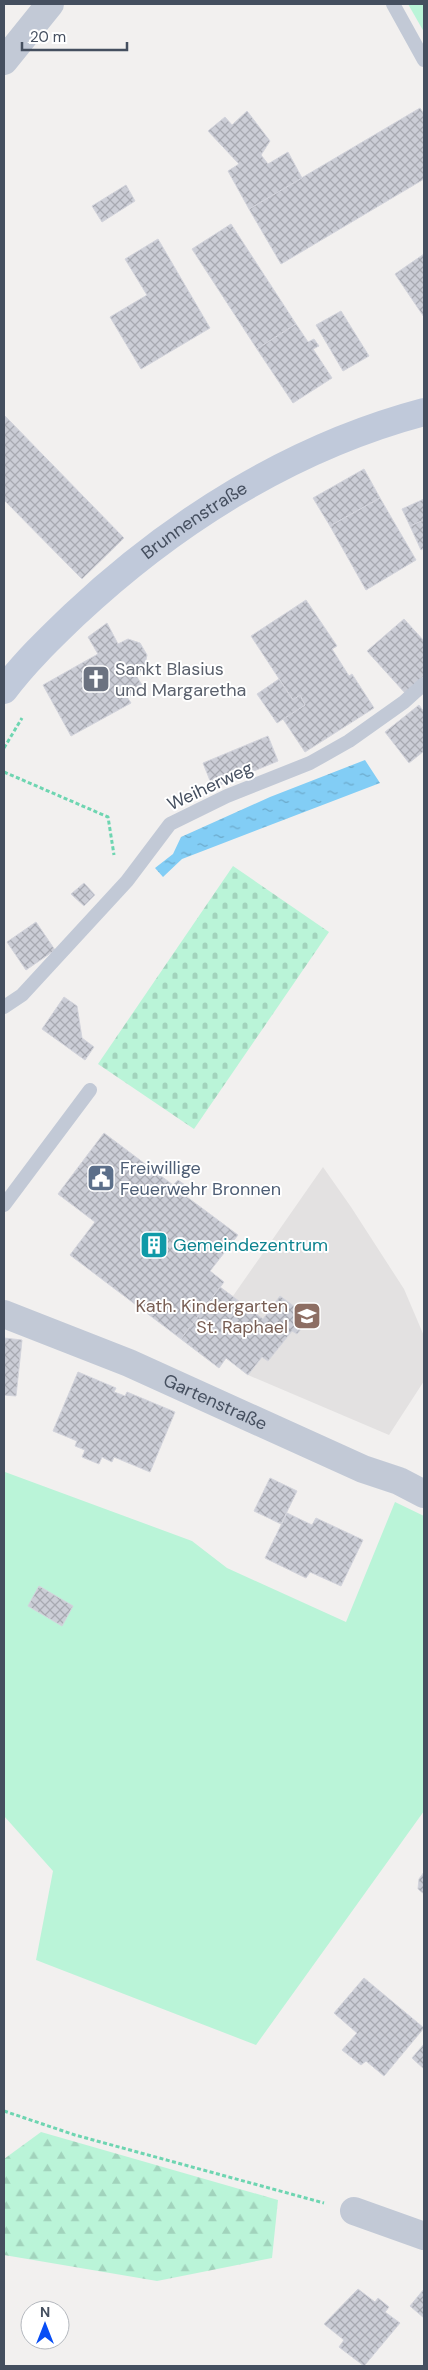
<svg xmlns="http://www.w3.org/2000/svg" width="428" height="2370" font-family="'DM Sans',sans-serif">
  <defs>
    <pattern id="forest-firs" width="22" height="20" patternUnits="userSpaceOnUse" patternTransform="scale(1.25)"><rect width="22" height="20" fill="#baf4d8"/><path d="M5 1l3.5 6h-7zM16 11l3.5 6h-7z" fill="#a1d3bc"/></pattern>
    <pattern id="cemetery-stones" width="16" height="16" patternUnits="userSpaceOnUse" patternTransform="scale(1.25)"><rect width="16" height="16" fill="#baf4d8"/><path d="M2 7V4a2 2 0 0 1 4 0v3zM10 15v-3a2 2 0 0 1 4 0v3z" fill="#a1d3bc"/></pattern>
    <pattern id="water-ripples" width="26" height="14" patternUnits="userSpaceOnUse" patternTransform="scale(1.25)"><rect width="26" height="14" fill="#82cdf5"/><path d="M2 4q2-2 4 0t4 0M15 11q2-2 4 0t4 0" fill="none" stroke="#6ca9ca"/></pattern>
    <pattern id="building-cross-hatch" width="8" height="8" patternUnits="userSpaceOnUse" patternTransform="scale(1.25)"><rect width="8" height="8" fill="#cbcdd6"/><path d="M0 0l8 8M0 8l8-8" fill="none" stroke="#a7a9b1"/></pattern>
  </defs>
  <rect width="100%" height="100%" fill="#f2f0ef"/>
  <!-- education -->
  <polygon fill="#e3e1e1" points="323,1167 351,1207 404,1289 424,1336 424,1381 389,1435 248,1375 226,1358 219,1368 181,1339 220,1287 233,1296"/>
  <!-- green -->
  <g fill="#baf4d8">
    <polygon points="408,4 424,4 424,32"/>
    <polygon points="5,1472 192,1541 227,1568 346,1622 395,1502 424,1516 424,1811 256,2045 36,1960 53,1871 4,1816"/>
  </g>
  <!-- forest -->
  <polygon fill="url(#forest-firs)" points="41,2132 278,2200 272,2258 157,2281 4,2255 4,2159"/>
  <!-- cemetery -->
  <polygon fill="url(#cemetery-stones)" points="233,866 329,932 194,1129 98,1064"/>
  <!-- water -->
  <polygon fill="url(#water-ripples)" points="365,760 380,783 182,859 163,877 155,868 173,854 181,837 270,797"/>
  <!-- building -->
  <g fill="url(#building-cross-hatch)" stroke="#d3d4dc">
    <polygon points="420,108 424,114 424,179 281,264 249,209"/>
    <polygon points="247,111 270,141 261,155 268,164 288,152 302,178 249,209 228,171 239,164 208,131 225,117 232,125"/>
    <polygon points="126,185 135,201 102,222 92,206"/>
    <polygon points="231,224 296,324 257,349 192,249"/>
    <polygon points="158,239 210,328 141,369 110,317 147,295 125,259"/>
    <polygon points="424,254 424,317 395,274"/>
    <polygon points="341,311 369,356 343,371 316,325"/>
    <polygon points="296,324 308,342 314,339 319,346 313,349 332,378 293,403 257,349"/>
    <polygon points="4,415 124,538 82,579 4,500"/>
    <polygon points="364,469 380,498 330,526 313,498"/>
    <polygon points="380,498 416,560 366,590 330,526"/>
    <polygon points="424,499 424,520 410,526 402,509"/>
    <polygon points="424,520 424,548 421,550 410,526"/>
    <polygon points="306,600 337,646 332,649 349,676 352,674 374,708 305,752 283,719 305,705 300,695 293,700 251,636"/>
    <polygon points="404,619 424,641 424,676 405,693 367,651"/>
    <polygon points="107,623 118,644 128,639 140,643 147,655 144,669 135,674 144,688 127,697 131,703 71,736 43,685 98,654 88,637"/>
    <polygon points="279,679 293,700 300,695 305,705 277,723 257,694"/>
    <polygon points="419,705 424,712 424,751 409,763 385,732"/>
    <polygon points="268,736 278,761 213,788 203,763"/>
    <polygon points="84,883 95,895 84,906 71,894"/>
    <polygon points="36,922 55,950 26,970 7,942"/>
    <polygon points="64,997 77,1006 82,1038 94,1047 85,1060 42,1029"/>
    <polygon points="104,1133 173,1185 178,1180 192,1190 187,1197 238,1235 210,1271 224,1282 181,1339 70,1255 95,1222 58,1194"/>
    <polygon points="220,1287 263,1319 280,1296 310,1318 297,1334 292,1331 268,1361 262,1357 248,1375 226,1358 219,1368 181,1339"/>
    <polygon points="4,1338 22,1340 16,1396 4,1395"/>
    <polygon points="78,1372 116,1388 114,1392 125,1396 127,1392 175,1412 150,1472 114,1457 112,1462 102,1457 99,1464 82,1457 85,1450 75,1446 77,1441 53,1431"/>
    <polygon points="270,1478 297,1491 281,1524 254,1511"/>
    <polygon points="287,1513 312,1525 316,1518 363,1540 341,1586 310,1572 306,1578 265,1558"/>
    <polygon points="39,1586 73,1606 62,1626 28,1606"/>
    <polygon points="424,1872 424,1894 418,1889 419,1879"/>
    <polygon points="364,1978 424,2028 384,2076 366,2061 361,2065 342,2050 357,2033 334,2013"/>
    <polygon points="424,2044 424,2069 412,2058"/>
    <polygon points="358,2289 375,2302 378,2298 389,2307 385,2312 400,2323 364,2366 339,2347 344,2340 324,2324"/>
    <polygon points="424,2289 424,2318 410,2306"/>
  </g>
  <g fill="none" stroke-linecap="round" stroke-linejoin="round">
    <!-- path -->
    <g stroke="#6ed5b1" stroke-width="3" stroke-dasharray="4 2.5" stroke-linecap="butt">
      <polyline points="4,748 22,718"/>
      <polyline points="4,772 108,817 114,855"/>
      <polyline points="4,2111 75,2135 324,2203"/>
    </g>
    <!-- lane -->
    <g stroke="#c2c9d6" stroke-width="14">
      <polyline points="393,4 424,60"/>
      <polyline points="4,1007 22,995 127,881 170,824 227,796 310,763 349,741 404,702 424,684"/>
      <polyline points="4,1205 90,1090"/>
    </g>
    <!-- street -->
    <g stroke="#c2c9d6" stroke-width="28">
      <polyline points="4,61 50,4"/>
      <path id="s1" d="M4,1314L129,1363L363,1469L399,1481L424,1494"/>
      <polyline points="354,2211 424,2236"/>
    </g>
    <!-- secondary -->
    <path stroke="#c0c9da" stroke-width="28" id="s2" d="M4,690C24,663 50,638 74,615C173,522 292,447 424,412"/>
  </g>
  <!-- icons -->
  <defs>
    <symbol id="church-square" viewBox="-11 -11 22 22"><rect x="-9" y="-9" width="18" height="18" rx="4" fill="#6b7280" stroke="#fff"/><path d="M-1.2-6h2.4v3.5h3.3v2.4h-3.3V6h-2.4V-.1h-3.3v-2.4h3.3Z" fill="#fff"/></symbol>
    <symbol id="civic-square" viewBox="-11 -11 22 22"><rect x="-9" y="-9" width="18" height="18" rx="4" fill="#5c6f8a" stroke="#fff"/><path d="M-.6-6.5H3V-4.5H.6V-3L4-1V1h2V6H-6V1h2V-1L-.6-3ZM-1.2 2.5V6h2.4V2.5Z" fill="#fff"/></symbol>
    <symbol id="building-square" viewBox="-11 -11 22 22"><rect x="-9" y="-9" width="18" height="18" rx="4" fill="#0f9aa8" stroke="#fff"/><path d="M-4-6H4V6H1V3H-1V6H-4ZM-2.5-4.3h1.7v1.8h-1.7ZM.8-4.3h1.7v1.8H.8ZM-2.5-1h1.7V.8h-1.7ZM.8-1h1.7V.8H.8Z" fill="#fff"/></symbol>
    <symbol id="school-square" viewBox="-11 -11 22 22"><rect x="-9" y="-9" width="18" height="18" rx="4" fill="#8d6e63" stroke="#fff"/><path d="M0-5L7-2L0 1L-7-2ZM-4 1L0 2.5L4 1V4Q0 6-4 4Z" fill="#fff"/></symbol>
  </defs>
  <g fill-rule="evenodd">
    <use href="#church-square" x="80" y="663" width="32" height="32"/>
    <use href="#civic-square" x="85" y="1162" width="32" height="32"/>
    <use href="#building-square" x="138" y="1229" width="32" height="32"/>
    <use href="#school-square" x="291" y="1300" width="32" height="32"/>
  </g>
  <g text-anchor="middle" stroke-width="4" stroke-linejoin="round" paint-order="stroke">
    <!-- street labels -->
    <g font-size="18" fill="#454f5f" stroke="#fff">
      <text dy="6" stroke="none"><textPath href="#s2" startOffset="256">Brunnenstraße</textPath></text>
      <text transform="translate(210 786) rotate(-25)" y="6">Weiherweg</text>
      <text dy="6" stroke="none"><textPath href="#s1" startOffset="229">Gartenstraße</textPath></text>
    </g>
    <!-- worship labels -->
    <g font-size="18" fill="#5b616d" stroke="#fff" text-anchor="start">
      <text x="115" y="675">Sankt Blasius<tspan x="115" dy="21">und Margaretha</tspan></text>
    </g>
    <!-- service labels -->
    <g font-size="18" fill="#4e5e75" stroke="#fff" text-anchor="start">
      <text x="120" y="1174">Freiwillige<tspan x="120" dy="21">Feuerwehr Bronnen</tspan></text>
    </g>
    <!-- culture labels -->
    <g font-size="18" fill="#0d838f" stroke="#fff" text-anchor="start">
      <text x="173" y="1251">Gemeindezentrum</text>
    </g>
    <!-- education labels -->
    <g font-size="18" fill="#785e54" stroke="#fff" text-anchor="end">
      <text x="288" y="1312">Kath. Kindergarten<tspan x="288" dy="21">St. Raphael</tspan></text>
    </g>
  </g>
  <!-- border -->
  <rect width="428" height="2370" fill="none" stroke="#454f5f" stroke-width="10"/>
  <!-- north arrow -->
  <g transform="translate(45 2325)"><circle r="24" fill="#ffffff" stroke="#b5b9bf"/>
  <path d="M0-4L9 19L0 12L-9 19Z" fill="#074df5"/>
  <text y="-8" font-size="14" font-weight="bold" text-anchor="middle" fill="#454f5f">N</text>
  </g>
  <!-- scale -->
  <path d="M22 42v8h105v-8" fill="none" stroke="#454f5f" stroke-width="2.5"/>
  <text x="30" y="42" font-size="15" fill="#454f5f" stroke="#ffffff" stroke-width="4" paint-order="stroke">20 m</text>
</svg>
